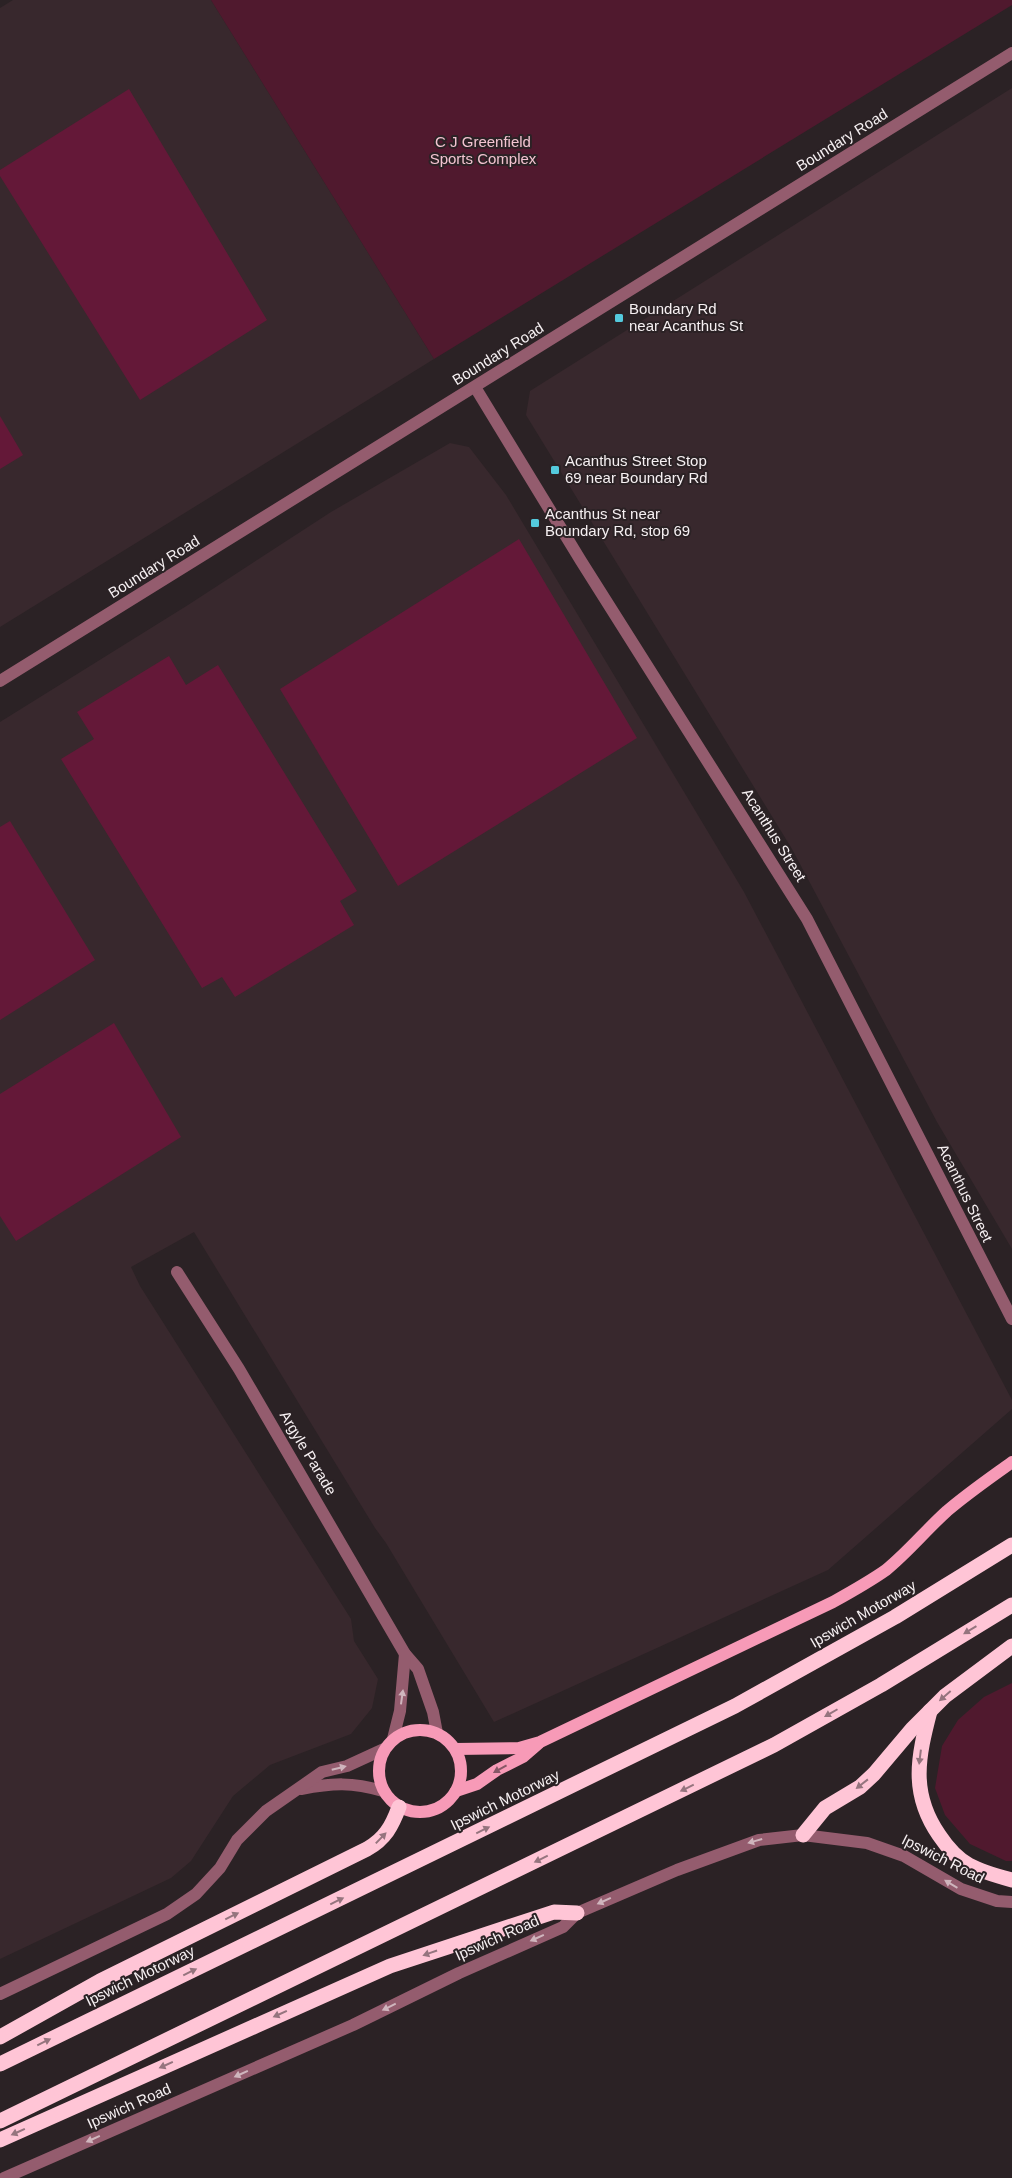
<svg xmlns="http://www.w3.org/2000/svg" width="1012" height="2178" font-family="Arial,sans-serif">
  <rect width="100%" height="100%" fill="#2b2225"/>
  <!-- built -->
  <g fill="#38282d">
    <polygon points="13,0 211,0 434,359 0,627 0,8"/>
    <polygon points="1012,88 1012,1249 937,1122 792,849 526,415 530,391"/>
    <polygon points="450,443 469,447 506,495 744,892 1012,1400 1012,1409 828,1570 494,1722 386,1543 375,1528 194,1232 131,1267 140,1286 351,1619 354,1641 378,1679 372,1708 351,1734 270,1765 233,1796 191,1861 171,1878 0,1959 0,722 188,605 331,512"/>
  </g>
  <!-- green -->
  <g fill="#50192e">
    <polygon points="211,0 1012,0 1012,5 434,359"/>
    <polygon points="1012,1683 1012,1861 1006,1861 970,1844 945,1815 935,1788 942,1746 958,1720 984,1697"/>
  </g>
  <!-- building -->
  <g fill="#641838">
    <polygon points="129,89 267,320 140,400 0,176 0,170"/>
    <polygon points="0,416 23,455 0,469"/>
    <polygon points="519,539 637,738 398,886 280,689"/>
    <polygon points="169,656 186,685 218,665 357,891 340,901 354,925 235,997 222,977 202,988 61,759 94,739 77,712"/>
    <polygon points="10,821 95,960 0,1020 0,827"/>
    <polygon points="114,1023 181,1137 16,1241 0,1216 0,1094"/>
  </g>
  <g fill="none" stroke-linecap="round" stroke-linejoin="round">
    <!-- minor -->
    <g stroke="#945c6e" stroke-width="12">
      <polyline points="475,387 581,561 807,919 1012,1319"/>
      <polyline points="0,681 1012,53"/>
      <polyline points="177,1272 239,1369 405,1654 418,1669 433,1712 437,1733"/>
      <polyline points="393,1739 400,1711 405,1654"/>
      <path d="M301,1789C333,1783 352,1782 383,1791"/>
      <polyline points="0,1994 167,1914 196,1894 220,1868 237,1840 266,1811 322,1772 347,1766 384,1749"/>
      <polyline points="4,2178 353,2025 459,1973 563,1927 577,1913 677,1870 759,1840 803,1835 867,1843 904,1856 961,1889 997,1901 1012,1902"/>
    </g>
    <!-- major -->
    <g stroke="#f79ab7" stroke-width="12">
      <circle cx="420" cy="1771" r="41"/>
      <path d="M456,1749L519,1748L540,1742L833,1602C851,1592 869,1582 886,1570C908,1552 926,1530 947,1511C968,1493 990,1478 1012,1462"/>
      <polyline points="456,1791 477,1784 497,1770 523,1757 538,1744"/>
    </g>
    <!-- highway -->
    <g stroke="#ffc5d6" stroke-width="15">
      <path d="M930,1711C918,1757 910,1793 939,1835C947,1847 956,1858 969,1865C982,1872 997,1876 1012,1880"/>
      <polyline points="803,1835 825,1808 860,1787 874,1774 912,1729 945,1696 1012,1646"/>
      <path d="M0,2037L100,1981L367,1849C385,1839 392,1826 399,1807"/>
      <polyline points="0,2064 735,1706 895,1617 1012,1545"/>
      <polyline points="0,2121 774,1745 881,1685 1012,1605"/>
      <polyline points="0,2140 390,1966 554,1912 577,1913"/>
    </g>
  </g>
  <!-- one-way arrows -->
  <defs><path id="oneway-solid" d="M-6-.8H1V-3.2L6.5 0L1 3.2V.8H-6Z" transform="scale(1.25)"/></defs>
  <g fill="#95747e">
    <use href="#oneway-solid" transform="translate(970 1630) rotate(149)"/>
    <use href="#oneway-solid" transform="translate(945 1696) rotate(139)"/>
    <use href="#oneway-solid" transform="translate(831 1713) rotate(150)"/>
    <use href="#oneway-solid" transform="translate(920 1757) rotate(97)"/>
    <use href="#oneway-solid" transform="translate(862 1784) rotate(142)"/>
    <use href="#oneway-solid" transform="translate(687 1788) rotate(154)"/>
    <use href="#oneway-solid" transform="translate(483 1830) rotate(-26)"/>
    <use href="#oneway-solid" transform="translate(381 1838) rotate(-46)"/>
    <use href="#oneway-solid" transform="translate(541 1859) rotate(154)"/>
    <use href="#oneway-solid" transform="translate(337 1901) rotate(-26)"/>
    <use href="#oneway-solid" transform="translate(232 1916) rotate(-26)"/>
    <use href="#oneway-solid" transform="translate(430 1953) rotate(161)"/>
    <use href="#oneway-solid" transform="translate(190 1972) rotate(-26)"/>
    <use href="#oneway-solid" transform="translate(280 2014) rotate(156)"/>
    <use href="#oneway-solid" transform="translate(44 2042) rotate(-26)"/>
    <use href="#oneway-solid" transform="translate(166 2065) rotate(156)"/>
    <use href="#oneway-solid" transform="translate(18 2132) rotate(156)"/>
  </g>
  <g fill="#cfb5bd">
    <use href="#oneway-solid" transform="translate(402 1697) rotate(-82)"/>
    <use href="#oneway-solid" transform="translate(339 1768) rotate(-14)"/>
    <use href="#oneway-solid" transform="translate(755 1841) rotate(164)"/>
    <use href="#oneway-solid" transform="translate(951 1884) rotate(-149)"/>
    <use href="#oneway-solid" transform="translate(604 1901) rotate(156)"/>
    <use href="#oneway-solid" transform="translate(537 1938) rotate(156)"/>
    <use href="#oneway-solid" transform="translate(389 2007) rotate(154)"/>
    <use href="#oneway-solid" transform="translate(241 2074) rotate(156)"/>
    <use href="#oneway-solid" transform="translate(93 2139) rotate(156)"/>
  </g>
  <use fill="#875867" href="#oneway-solid" transform="translate(500 1769) rotate(151)"/>
  <!-- markers -->
  <g fill="#54cadd" stroke="#2b2225" stroke-width="2">
    <rect x="614" y="313" width="10" height="10" rx="2.5"/>
    <rect x="550" y="465" width="10" height="10" rx="2.5"/>
    <rect x="530" y="518" width="10" height="10" rx="2.5"/>
  </g>
  <g text-anchor="middle" stroke-width="4" stroke-linejoin="round" paint-order="stroke">
    <!-- street labels -->
    <g font-size="15" fill="#f6f0f2" stroke="#2b2225">
      <text transform="translate(842 140) rotate(-32)" y="5">Boundary Road</text>
      <text transform="translate(498 354) rotate(-32)" y="5">Boundary Road</text>
      <text transform="translate(154 567) rotate(-32)" y="5">Boundary Road</text>
      <text transform="translate(774 835) rotate(58)" y="5">Acanthus Street</text>
      <text transform="translate(965 1193) rotate(64)" y="5">Acanthus Street</text>
      <text transform="translate(308 1453) rotate(59)" y="5">Argyle Parade</text>
      <text transform="translate(863 1614) rotate(-30)" y="5">Ipswich Motorway</text>
      <text transform="translate(505 1800) rotate(-26)" y="5">Ipswich Motorway</text>
      <text transform="translate(943 1859) rotate(27)" y="5">Ipswich Road</text>
      <text transform="translate(497 1938) rotate(-24)" y="5">Ipswich Road</text>
      <text transform="translate(140 1976) rotate(-26)" y="5">Ipswich Motorway</text>
      <text transform="translate(129 2106) rotate(-24)" y="5">Ipswich Road</text>
    </g>
    <!-- park labels -->
    <g font-size="15" fill="#f3c4d1" stroke="#2b2225">
      <text x="483" y="147">C J Greenfield<tspan x="483" dy="17">Sports Complex</tspan></text>
    </g>
    <!-- poi labels -->
    <g font-size="15" fill="#f6f0f2" stroke="#2b2225" text-anchor="start">
      <text x="629" y="314">Boundary Rd<tspan x="629" dy="17">near Acanthus St</tspan></text>
      <text x="565" y="466">Acanthus Street Stop<tspan x="565" dy="17">69 near Boundary Rd</tspan></text>
      <text x="545" y="519">Acanthus St near<tspan x="545" dy="17">Boundary Rd, stop 69</tspan></text>
    </g>
  </g>
</svg>
